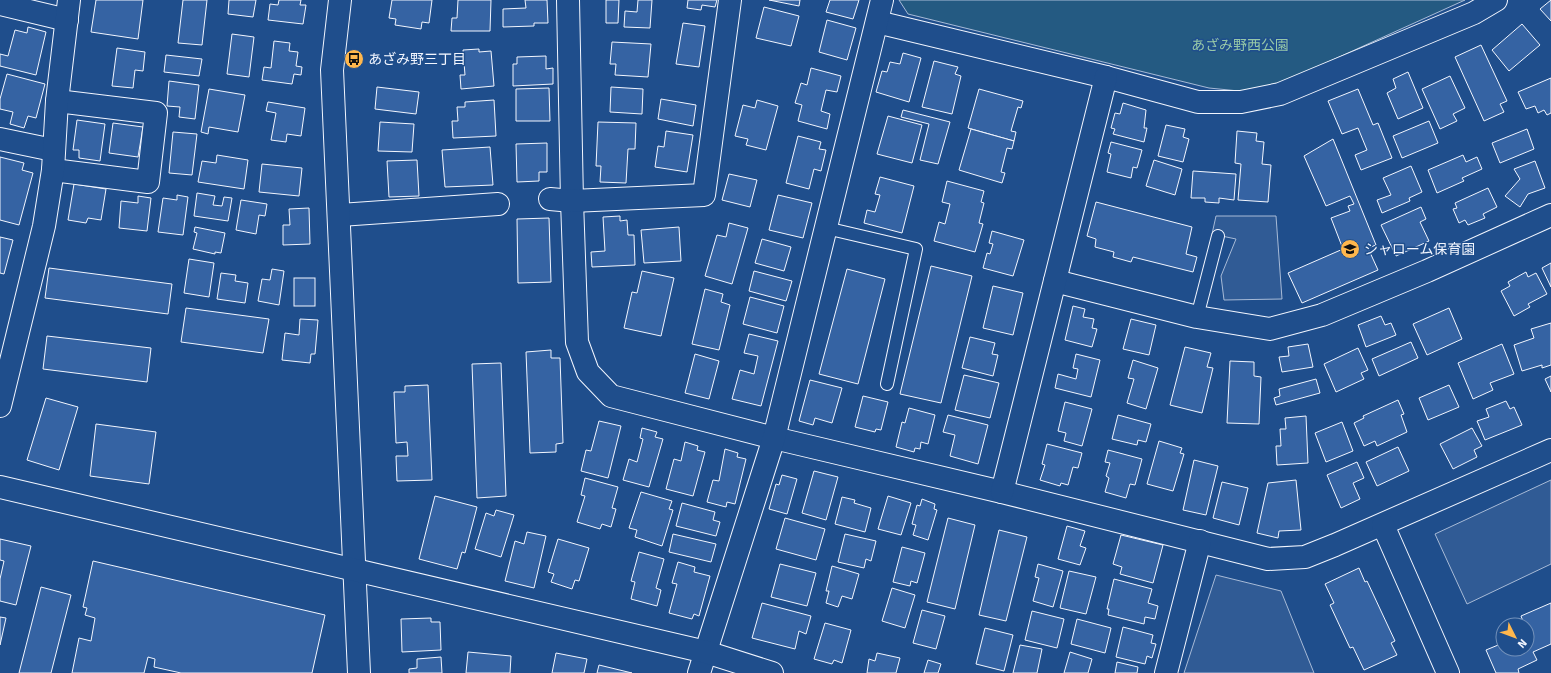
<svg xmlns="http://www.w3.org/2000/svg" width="1551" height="673" font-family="Signika,'Noto Sans JP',sans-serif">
  <rect width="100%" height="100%" fill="#1f4e8c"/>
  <!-- green -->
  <polygon fill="#245a82" stroke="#a8bbd7" points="899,0 1465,0 1284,82 1249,92 1209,88 908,14"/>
  <!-- parking -->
  <g fill="#305b95" stroke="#a8bbd7">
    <polygon points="1216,216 1276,216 1282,299 1224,300 1221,276 1236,239 1212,234"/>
    <polygon points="1551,480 1551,564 1467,604 1435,534"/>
    <polygon points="1216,575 1281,591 1314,673 1184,673"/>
  </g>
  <!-- building -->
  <g fill="#3563a3" stroke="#f2f6ff">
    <polygon points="96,0 143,0 138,39 91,32"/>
    <polygon points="183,0 207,0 202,45 178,43"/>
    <polygon points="229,0 256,0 253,17 228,14"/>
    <polygon points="279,0 301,0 300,5 306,5 303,24 268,20 270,4 278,5"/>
    <polygon points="392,0 432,0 429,23 422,22 421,29 395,25 396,19 389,18"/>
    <polygon points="458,0 491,0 490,31 451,31 452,18 457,18"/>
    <polygon points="525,0 547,0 548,23 534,23 534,26 503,27 503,9 526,8"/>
    <polygon points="606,0 619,0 618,23 606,23"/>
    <polygon points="638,0 652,0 650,28 624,27 625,11 637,12"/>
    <polygon points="688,0 717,0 715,7 702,5 701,10 687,8"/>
    <polygon points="769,0 800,0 799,6"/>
    <polygon points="830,0 859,0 853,19 826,12"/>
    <polygon points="1551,0 1551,21 1540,9"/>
    <polygon points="764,7 799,16 791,46 756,38"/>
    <polygon points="827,20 856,28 847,60 819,52"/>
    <polygon points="683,23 705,26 699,67 676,64"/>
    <polygon points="1522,24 1540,45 1509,71 1492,50"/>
    <polygon points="28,27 46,32 36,75 0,66 0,54 8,56 15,30 27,33"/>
    <polygon points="232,34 254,37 249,77 227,74"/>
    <polygon points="274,41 290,43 289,51 298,52 296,66 302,67 301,75 294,74 292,84 262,80 264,67 271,68"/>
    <polygon points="612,42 651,44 648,77 615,75 616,64 610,64"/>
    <polygon points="1481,45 1507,101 1500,104 1504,112 1484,121 1455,57"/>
    <polygon points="117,48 145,52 143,71 135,70 133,88 112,86"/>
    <polygon points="479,49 479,52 491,51 494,86 461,89 460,75 465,75 463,50"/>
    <polygon points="903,53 921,58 909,102 876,92 882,71 887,72 890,62 900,64"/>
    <polygon points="166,55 202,59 199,76 164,72"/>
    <polygon points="546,56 546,69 553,68 553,84 513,86 513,64 517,64 517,57"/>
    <polygon points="934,61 958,67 955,74 961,76 952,114 922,107"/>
    <polygon points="811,68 841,76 837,92 826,90 821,111 830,114 827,129 798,121 802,105 795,103 801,83 807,85"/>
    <polygon points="1408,72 1423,108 1398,119 1387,93 1396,88 1393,79"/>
    <polygon points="7,74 45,84 36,118 28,116 24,128 10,124 13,112 0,109 0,99"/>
    <polygon points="1450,76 1465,108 1453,114 1457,121 1440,129 1422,89"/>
    <polygon points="1551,78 1551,113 1547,115 1544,110 1538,113 1535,106 1526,109 1518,92"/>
    <polygon points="169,81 199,85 195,119 179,117 180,107 167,106"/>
    <polygon points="377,87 419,92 416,114 375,109"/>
    <polygon points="611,87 643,89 642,114 610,112"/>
    <polygon points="549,88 550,121 516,121 516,89"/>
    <polygon points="209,89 245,95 238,132 209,127 208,134 201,132"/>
    <polygon points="979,89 1023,101 1021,108 1018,107 1011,131 1016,132 1014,141 968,128"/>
    <polygon points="1358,89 1373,125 1378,123 1392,158 1361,170 1355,155 1367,150 1358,128 1342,134 1328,101"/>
    <polygon points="661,99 696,105 693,126 658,119"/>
    <polygon points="494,100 496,136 453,138 452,121 458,121 457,107 465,107 465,102"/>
    <polygon points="757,100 778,106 766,150 746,145 748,139 735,136 743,105 755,108"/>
    <polygon points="268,102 305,108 301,136 287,134 286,142 271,140 276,113 266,111"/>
    <polygon points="1123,103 1146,110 1144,128 1147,128 1144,142 1113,134 1115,129 1111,128 1115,113 1120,114"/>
    <polygon points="903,110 950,122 938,164 920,160 929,124 901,117"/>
    <polygon points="888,116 922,125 912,163 877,154"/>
    <polygon points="77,120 105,124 100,161 79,158 79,150 73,150"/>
    <polygon points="1429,121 1438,143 1402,158 1393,136"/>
    <polygon points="380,122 414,124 412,152 378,151"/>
    <polygon points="598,122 636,123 635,149 628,149 626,183 600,182 601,166 596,166"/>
    <polygon points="113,123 143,127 138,157 109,153"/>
    <polygon points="1166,125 1185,129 1183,137 1189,139 1183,162 1158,156"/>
    <polygon points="971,129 1014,141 1012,149 1007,148 1001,172 1005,173 1002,183 959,170"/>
    <polygon points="1527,129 1534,149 1500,163 1492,143"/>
    <polygon points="666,131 693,135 687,172 655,167 658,146 664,147"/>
    <polygon points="1237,131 1257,133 1256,141 1264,142 1262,164 1271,165 1268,202 1238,200 1241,164 1235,163"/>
    <polygon points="173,132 197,134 192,175 169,173"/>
    <polygon points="798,136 821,142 819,149 826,150 821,171 814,169 809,189 786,183"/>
    <polygon points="1333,139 1376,245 1368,248 1378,270 1302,303 1288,273 1343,249 1331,218 1350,211 1348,206 1354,204 1350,196 1326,206 1304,156"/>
    <polygon points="1111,142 1142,150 1137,168 1133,167 1131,178 1107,172 1111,154 1108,153"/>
    <polygon points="547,143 547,172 539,172 539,181 517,182 516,144"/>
    <polygon points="490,147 493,185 445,187 442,150"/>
    <polygon points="217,155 248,160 244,189 198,182 202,161 216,163"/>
    <polygon points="1463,155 1466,162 1477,157 1482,169 1462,178 1464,181 1437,193 1428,170"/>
    <polygon points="0,157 24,163 22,170 33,173 19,225 0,220"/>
    <polygon points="417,160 419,196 389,197 387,161"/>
    <polygon points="1154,160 1182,169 1175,195 1146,186"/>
    <polygon points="1535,161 1545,188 1528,194 1520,207 1505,196 1520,179 1514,169"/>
    <polygon points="262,164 302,168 299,196 259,192"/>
    <polygon points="1411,166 1422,192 1409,198 1410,201 1382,213 1377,200 1391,195 1383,178"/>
    <polygon points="1193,171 1236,174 1234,200 1219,198 1219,203 1205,202 1205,198 1191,198"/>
    <polygon points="729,174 757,180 750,207 722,200"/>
    <polygon points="880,177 914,186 902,233 864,223 867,210 875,212 880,195 875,194"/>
    <polygon points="947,181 984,191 981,202 984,203 979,223 983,224 975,252 934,241 939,222 945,224 950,204 942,202"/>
    <polygon points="74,184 106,189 101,220 88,218 86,223 68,220"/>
    <polygon points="1488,188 1497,207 1483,214 1485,218 1468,225 1465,220 1459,223 1453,209 1457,208 1455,203"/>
    <polygon points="197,193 215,196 213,205 222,206 224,197 232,198 228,221 194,216"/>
    <polygon points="177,195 188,197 183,235 158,232 163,198 177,200"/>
    <polygon points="778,195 812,203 803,238 769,230"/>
    <polygon points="138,196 151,198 147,231 119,228 121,201 138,203"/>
    <polygon points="241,200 267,204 265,216 259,215 256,234 236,230"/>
    <polygon points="1096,202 1192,227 1186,254 1197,257 1193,272 1133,257 1131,262 1113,257 1114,252 1095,247 1096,239 1087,236"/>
    <polygon points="1421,207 1426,219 1420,222 1429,241 1396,256 1381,225"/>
    <polygon points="309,208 310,244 283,245 283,225 290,225 289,209"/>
    <polygon points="620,216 620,221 627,220 628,235 634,235 635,265 592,267 591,252 605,251 603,217"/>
    <polygon points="549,218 551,282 518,283 517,219"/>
    <polygon points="729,223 748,228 732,284 705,276 717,235 726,237"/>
    <polygon points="195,227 225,233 221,253 215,252 215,254 193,249 197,233 194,232"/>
    <polygon points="679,227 681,261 644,263 641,230"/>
    <polygon points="992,231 1024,240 1013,276 983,268 987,253 990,254 993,244 989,243"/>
    <polygon points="0,237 13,240 4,274 0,273"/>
    <polygon points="762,239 791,247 784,271 755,263"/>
    <polygon points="189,259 214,263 209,297 184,293"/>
    <polygon points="1551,263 1551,287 1542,268"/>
    <polygon points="931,266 972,276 941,403 900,394"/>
    <polygon points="49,268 172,284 168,314 45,298"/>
    <polygon points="272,269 284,271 279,305 258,301 262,279 270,280"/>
    <polygon points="847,269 885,279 858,384 819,374"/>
    <polygon points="642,271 674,278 661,336 624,328 632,292 637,293"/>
    <polygon points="754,271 792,281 786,301 749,291"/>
    <polygon points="1526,272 1528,277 1536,273 1547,294 1528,304 1530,307 1514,316 1501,291 1510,286 1508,282"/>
    <polygon points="221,273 236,275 235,281 248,283 245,303 217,299"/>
    <rect x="294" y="278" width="21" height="28"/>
    <polygon points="993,286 1023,293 1013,335 983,328"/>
    <polygon points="705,289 723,294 721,302 730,305 719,350 692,344"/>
    <polygon points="750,297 784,306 777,333 743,324"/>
    <polygon points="1073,306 1085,309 1083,317 1094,319 1092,328 1097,329 1092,347 1065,340"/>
    <polygon points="186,308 269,319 263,353 181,342"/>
    <polygon points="1449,308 1462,339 1427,355 1413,324"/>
    <polygon points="1381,316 1385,325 1391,323 1396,335 1366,347 1358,325"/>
    <polygon points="300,319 318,320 315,354 311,354 310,363 282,360 285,333 299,335"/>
    <polygon points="1131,319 1156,325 1149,355 1123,349"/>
    <polygon points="1551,323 1551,365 1542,368 1542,365 1522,371 1514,345 1534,338 1531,329"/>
    <polygon points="749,334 778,341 761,406 732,399 740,370 754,374 758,356 744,353"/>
    <polygon points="47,336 151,348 147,382 43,369"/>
    <polygon points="970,337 995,343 992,354 998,355 993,376 962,368"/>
    <polygon points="1411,342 1418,358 1379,376 1372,359"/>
    <polygon points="1308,344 1313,367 1282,372 1279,357 1289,356 1288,347"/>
    <polygon points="1502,344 1514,374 1490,383 1493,390 1473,399 1458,363"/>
    <polygon points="1185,347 1211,353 1207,367 1213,368 1202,413 1170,405"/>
    <polygon points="1358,348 1368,370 1361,373 1364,379 1336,392 1324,364"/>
    <polygon points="551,350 551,358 560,358 563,443 556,444 556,452 530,453 526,352"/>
    <polygon points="695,354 719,361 709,399 685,393"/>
    <polygon points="1076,354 1100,360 1091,397 1055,388 1058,374 1076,379 1078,369 1073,368"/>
    <polygon points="1133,360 1158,368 1146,409 1127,403 1134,379 1128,378"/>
    <polygon points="1230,361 1254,362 1254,376 1261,377 1259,424 1227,423"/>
    <polygon points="501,363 506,496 477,498 472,364"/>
    <polygon points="964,375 999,383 990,418 955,410"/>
    <polygon points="1551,376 1551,392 1545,379"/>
    <polygon points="1316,379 1320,393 1276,405 1274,398 1280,396 1279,389"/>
    <polygon points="810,380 842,388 832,423 815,418 813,425 799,421"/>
    <polygon points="428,385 432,480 397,481 396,456 408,456 407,442 396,443 394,392 405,392 405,386"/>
    <polygon points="1449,385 1459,407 1428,420 1419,398"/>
    <polygon points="863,396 888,402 881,430 876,429 875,432 855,427"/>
    <polygon points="46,398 78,407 59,470 27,460"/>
    <polygon points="1398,400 1404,414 1401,415 1407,432 1377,446 1375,441 1364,446 1354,423 1364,418 1363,416"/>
    <polygon points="1506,401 1510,409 1514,407 1522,425 1485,440 1477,421 1489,417 1486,409"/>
    <polygon points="1065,402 1092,409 1082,446 1064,441 1066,433 1058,431"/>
    <polygon points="909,408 935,415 928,444 921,442 920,449 915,448 914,452 896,447 902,422 905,423"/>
    <polygon points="948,415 988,425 978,464 950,456 955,435 943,432"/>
    <polygon points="1118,415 1151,424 1146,442 1138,440 1137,445 1112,439"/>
    <polygon points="1306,416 1308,463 1277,465 1276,446 1281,446 1280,429 1286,429 1285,418"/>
    <polygon points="599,421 621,426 608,478 581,471 586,450 591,451"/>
    <polygon points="1342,422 1353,451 1326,462 1315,433"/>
    <polygon points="96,424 156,432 149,484 90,476"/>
    <polygon points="642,428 657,432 655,437 663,439 649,487 623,480 629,459 637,462 643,439 640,438"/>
    <polygon points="1472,428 1482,446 1474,450 1477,457 1453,469 1440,444"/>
    <polygon points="1159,441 1182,448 1180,453 1184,454 1173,491 1147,484"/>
    <polygon points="685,442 698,446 697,450 705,452 693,496 666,489 674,459 681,461"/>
    <polygon points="1047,444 1082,453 1078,468 1073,467 1068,485 1061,483 1060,486 1040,480 1045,465 1042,464"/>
    <polygon points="1398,447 1409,471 1377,486 1366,462"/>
    <polygon points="725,449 738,453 737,457 746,459 735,504 727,502 726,507 707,502 713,480 719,481"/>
    <polygon points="1108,450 1142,459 1135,485 1130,484 1126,498 1105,492 1109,478 1106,476 1110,463 1105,462"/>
    <polygon points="1194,460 1218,466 1206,515 1183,510"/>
    <polygon points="1357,462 1364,478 1353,483 1360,499 1341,508 1327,475"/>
    <polygon points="814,471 838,477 826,520 802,513"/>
    <polygon points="782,475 797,479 787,514 769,509 776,484 779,485"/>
    <polygon points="585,478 618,487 612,508 616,509 611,527 602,524 600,529 577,522 585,496 581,495"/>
    <polygon points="1296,480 1301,530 1279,531 1278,538 1257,533 1268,483"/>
    <polygon points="1222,482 1248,488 1239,525 1213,518"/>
    <polygon points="641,492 672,501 669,509 673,510 662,546 635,537 637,530 629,528"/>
    <polygon points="435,496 477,507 465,553 462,552 457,569 419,559"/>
    <polygon points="888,496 911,503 901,535 878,529"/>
    <polygon points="842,497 855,500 854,503 871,508 865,532 835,524"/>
    <polygon points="922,499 935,504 934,509 937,510 928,540 913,535 916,525 912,524 917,505 920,506"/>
    <polygon points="682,503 715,512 713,520 720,522 716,536 676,526"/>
    <polygon points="496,510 514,515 501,557 475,549 486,513 494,516"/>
    <polygon points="785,518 825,529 816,560 776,549"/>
    <polygon points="948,518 975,525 955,609 927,602"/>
    <polygon points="1067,526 1085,531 1080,546 1086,548 1080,565 1058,559"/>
    <polygon points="999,530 1027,537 1006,621 979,615"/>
    <polygon points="527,532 546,536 534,588 505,581 515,541 524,544"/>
    <polygon points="673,534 716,544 711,562 669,552"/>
    <polygon points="845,534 876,541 871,561 866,559 864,568 838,562"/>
    <polygon points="1121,535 1163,545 1153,583 1120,574 1122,567 1113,564"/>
    <polygon points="0,539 31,546 16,605 0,601 0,579 4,561 0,560"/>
    <polygon points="558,539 589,548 579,581 575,580 572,589 551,582 554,574 548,572"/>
    <polygon points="902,547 925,553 917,583 911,581 910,586 893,582"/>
    <polygon points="639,552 664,559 656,588 661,590 657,606 631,599 635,582 631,581"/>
    <polygon points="93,561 325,615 312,673 181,673 154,667 155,659 148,657 144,673 72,673 79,638 91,641 95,618 85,615 87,608 83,607"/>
    <polygon points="678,562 695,567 694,572 710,576 699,616 694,614 692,619 669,613 677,584 672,583"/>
    <polygon points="780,564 816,573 807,606 771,597"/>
    <polygon points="1038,564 1063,571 1053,607 1033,601 1039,578 1035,577"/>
    <polygon points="832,566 859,574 852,599 842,596 838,607 826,603 829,591 826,591"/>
    <polygon points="1359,568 1365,582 1367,581 1395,641 1391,643 1397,655 1364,670 1353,647 1350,648 1330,605 1334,603 1325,584"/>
    <polygon points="1069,571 1096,577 1086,614 1060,608"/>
    <polygon points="1114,579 1152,589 1148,603 1158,606 1155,619 1145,617 1144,624 1108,615 1109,609 1107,609"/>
    <polygon points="41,587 71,595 51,673 19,673"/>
    <polygon points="892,588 915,595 905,628 882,621"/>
    <polygon points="762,603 811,616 806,634 799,631 795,649 752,638"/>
    <polygon points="1551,603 1551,644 1533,652 1537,660 1518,669 1519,673 1496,673 1486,650 1503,643 1503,649 1527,649 1527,625 1521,625 1524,624 1521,616"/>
    <polygon points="922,610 945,616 936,649 913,643"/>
    <polygon points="1032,611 1064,619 1057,648 1025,640"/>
    <polygon points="0,617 6,618 0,645"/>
    <polygon points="431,618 431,622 440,622 441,650 402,652 401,619"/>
    <polygon points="1077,619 1111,628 1105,653 1071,644"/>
    <polygon points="825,623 851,630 842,663 834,660 832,664 814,659"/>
    <polygon points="1123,627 1153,635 1151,643 1156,644 1152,658 1147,656 1145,664 1116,657"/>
    <polygon points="985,628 1013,635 1004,671 976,664"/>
    <polygon points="1020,645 1042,649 1037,673 1013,673"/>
    <polygon points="468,652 511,656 510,673 466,673"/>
    <polygon points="1070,652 1092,659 1088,673 1064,673"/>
    <polygon points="556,653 587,659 584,673 552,673"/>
    <polygon points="877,653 900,658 896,673 867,673 869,659 875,661"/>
    <polygon points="441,657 442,673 409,673 409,669 417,668 417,659"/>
    <polygon points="928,660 941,664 938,673 924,673"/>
    <polygon points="1117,662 1138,667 1137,673 1115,673"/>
    <polygon points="599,665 632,673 597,673"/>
  </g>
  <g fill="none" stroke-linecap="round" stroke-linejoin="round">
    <defs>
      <g id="lane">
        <polyline points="826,228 916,249 887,384"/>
        <polyline points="1197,317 1218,236"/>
      </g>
      <g id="street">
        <polyline points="568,0 572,201 577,342 588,372 611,396 774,438 1002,492 1268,559 1305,557 1335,545 1551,450"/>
        <polyline points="0,4 67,20"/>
        <polyline points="877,22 1106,77 1198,102 1241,102 1280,94 1474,13 1496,0"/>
        <polyline points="0,139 53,150"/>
        <polyline points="53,170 148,182 156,113 57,101"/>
        <polyline points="550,199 572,201 704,195 730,0"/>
        <polyline points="340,215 498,204"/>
        <polyline points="1055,281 1197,317 1270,329 1322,315 1427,271 1551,215"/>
        <polyline points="0,406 44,226 53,170 57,101 69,0"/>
        <polyline points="1002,492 1106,77"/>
        <polyline points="1383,525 1448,673"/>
        <polyline points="699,673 774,438 882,0"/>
        <polyline points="1166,673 1200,541"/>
      </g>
      <g id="secondary">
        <polyline points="340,0 332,70 359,673"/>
        <polyline points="0,487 706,652 772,673"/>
      </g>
    </defs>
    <!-- lane casing -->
    <use href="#lane" stroke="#f2f6ff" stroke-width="14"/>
    <!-- street casing -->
    <use href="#street" stroke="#f2f6ff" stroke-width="24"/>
    <!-- secondary casing -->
    <use href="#secondary" stroke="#f2f6ff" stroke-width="24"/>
    <!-- lane -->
    <use href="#lane" stroke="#1f4e8c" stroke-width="12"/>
    <!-- street -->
    <use href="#street" stroke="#1f4e8c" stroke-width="22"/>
    <!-- secondary -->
    <use href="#secondary" stroke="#1f4e8c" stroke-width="22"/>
  </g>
  <!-- icons -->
  <defs>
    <symbol id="bus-disc" viewBox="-11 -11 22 22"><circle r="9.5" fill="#ffb74d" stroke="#1f4e8c"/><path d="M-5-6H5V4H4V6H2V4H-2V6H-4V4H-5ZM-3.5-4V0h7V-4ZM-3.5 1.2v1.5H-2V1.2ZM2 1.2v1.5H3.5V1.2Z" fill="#111"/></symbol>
    <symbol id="school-disc" viewBox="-11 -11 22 22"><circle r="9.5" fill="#ffb74d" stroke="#1f4e8c"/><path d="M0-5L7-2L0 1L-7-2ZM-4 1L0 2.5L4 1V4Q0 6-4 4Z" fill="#111"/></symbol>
  </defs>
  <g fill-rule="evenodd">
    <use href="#bus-disc" x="343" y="48" width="22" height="22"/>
    <use href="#school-disc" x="1339" y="238" width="22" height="22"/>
  </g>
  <g text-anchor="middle" stroke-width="3" stroke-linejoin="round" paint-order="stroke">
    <!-- park labels -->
    <g font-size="14" fill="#97c8a6" stroke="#1f4e8c">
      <text x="1240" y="50">あざみ野西公園</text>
    </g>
    <!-- poi labels -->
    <g font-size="14" fill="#f2f6ff" stroke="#1f4e8c" text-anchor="start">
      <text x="368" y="64">あざみ野三丁目</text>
      <text x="1364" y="254">シャローム保育園</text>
    </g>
  </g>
  <!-- north arrow -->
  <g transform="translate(1515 637) rotate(132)"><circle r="19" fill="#1f4e8c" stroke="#7391ba"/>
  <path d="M0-3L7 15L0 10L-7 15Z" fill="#ffb74d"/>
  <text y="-6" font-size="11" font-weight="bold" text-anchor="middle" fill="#f2f6ff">N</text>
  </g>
</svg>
